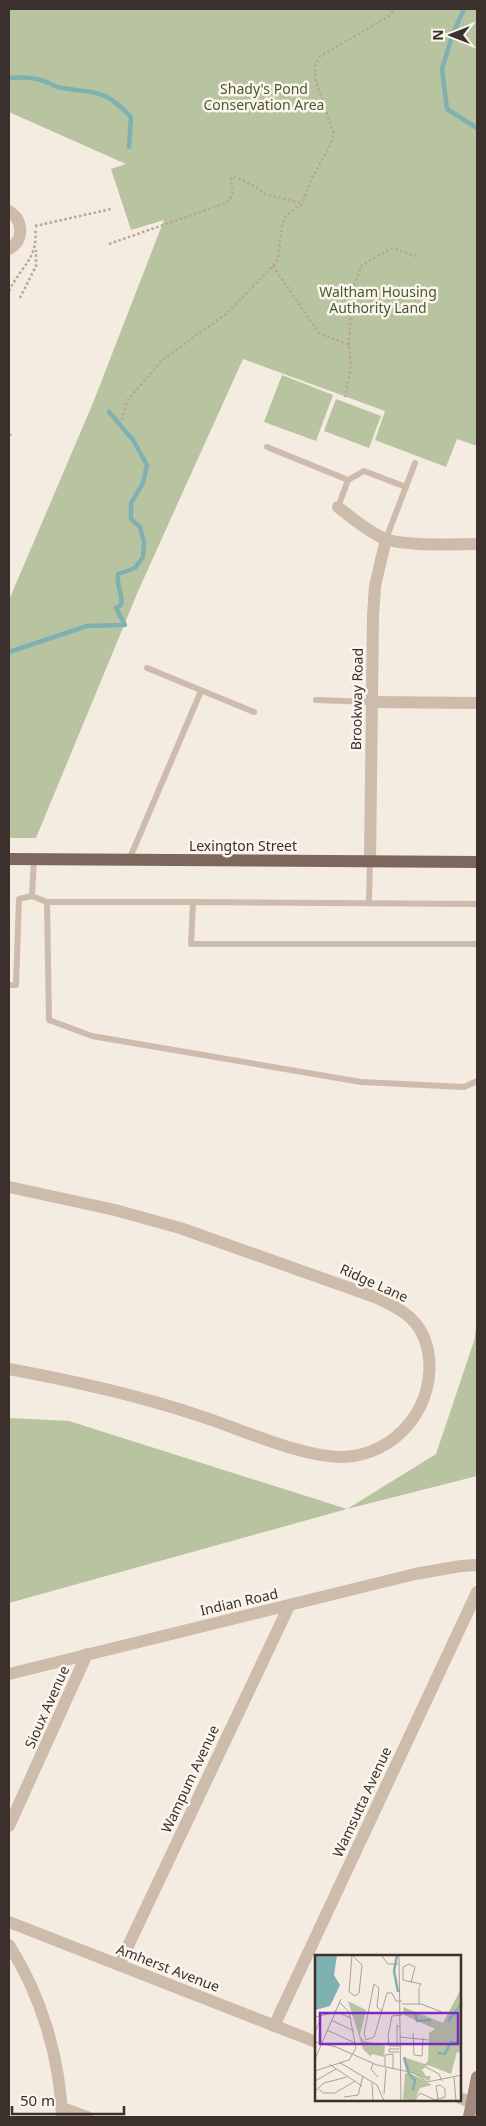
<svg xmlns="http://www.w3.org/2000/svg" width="486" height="2126" font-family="'Noto Sans',sans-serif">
  <rect width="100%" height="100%" fill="#f4ebe1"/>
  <!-- green -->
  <g fill="#b8c4a0">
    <polygon points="9,9 477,9 477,446 457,439 446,467 375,440 385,411 243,359 139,589 36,838 9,838 9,600 93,403 164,220 131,230 111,169 126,164 9,112"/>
    <polygon points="282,375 333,395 316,441 264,422"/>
    <polygon points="336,399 381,416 369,448 324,431"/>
    <polygon points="477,1323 477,1476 347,1509 9,1603 9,1418 69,1421 347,1509 436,1454 474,1341"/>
  </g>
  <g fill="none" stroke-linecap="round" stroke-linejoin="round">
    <!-- stream -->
    <g stroke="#7fb0b2" stroke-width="4.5">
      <polyline points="464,9 452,36 442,69 447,109 477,128"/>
      <path d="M9,78C21,77 32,77 44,81C50,83 55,87 62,88C98,94 103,88 131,117L129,147"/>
      <path d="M9,652L87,626L125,625L116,608L121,605C124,594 116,588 118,574L135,568L143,557L144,542L140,527L131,519V503L143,483L147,465L133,440L109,412"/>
    </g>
    <!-- path -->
    <g stroke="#b9a596" stroke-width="2.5" stroke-dasharray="2.5 2.5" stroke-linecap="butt">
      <polyline points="35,226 111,209"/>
      <polyline points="109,244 226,203 233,195 231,179 233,176 255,186 265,194 301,203"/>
      <polyline points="273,266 319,333 349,345 351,367 345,397"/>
      <path d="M9,291C21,266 39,258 35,228"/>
      <polyline points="20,298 36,266 36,250"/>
      <polyline points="349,345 352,290 362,265 392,248 416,256"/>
      <polyline points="122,420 127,401 162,360 226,314 273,266 278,259 282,226 286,216 302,204 310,182 332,141 334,134 315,78 315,66 320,56 388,17 395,9"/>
      <polyline points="9,435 13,434"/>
    </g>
    <!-- lane -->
    <g stroke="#cdbbac" stroke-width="6">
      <polyline points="267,447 348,480 364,471 406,487"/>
      <polyline points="338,507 348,480"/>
      <polyline points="386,539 415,463"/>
      <polyline points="147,668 254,712"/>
      <polyline points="316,700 372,702"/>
      <polyline points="34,859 32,896 47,902 49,1020 92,1036 361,1082 464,1087 477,1081"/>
      <polyline points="129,860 201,691"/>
      <polyline points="47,902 193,902"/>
      <polyline points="369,902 370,861"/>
      <polyline points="477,904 193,902 191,944 477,944"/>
      <polyline points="9,985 16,985 19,899 32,896"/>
    </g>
    <!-- street -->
    <g stroke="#cdbbac" stroke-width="12">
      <path d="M9,211C24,221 24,240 9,249"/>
      <path d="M338,507C352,518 366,530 383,538C405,547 452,544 477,544"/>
      <polyline points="372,702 477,703"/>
      <polyline points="370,861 373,615 375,586 386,539"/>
      <path d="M9,1187L115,1210L180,1228L375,1297C402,1309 422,1320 428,1351C438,1405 396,1456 342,1457C300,1457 241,1429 200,1416C138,1395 74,1381 9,1369"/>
      <polyline points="9,1674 415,1574 461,1566 477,1565"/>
      <polyline points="9,1826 87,1654"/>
      <polyline points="9,1922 316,2042"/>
      <path d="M9,1945C41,1995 60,2058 62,2117"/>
      <polyline points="119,1965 289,1606"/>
      <polyline points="274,2026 477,1592"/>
      <polyline points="460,2098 477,2105"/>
      <polyline points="62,2108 87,2117"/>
    </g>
    <!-- secondary -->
    <polyline stroke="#a18a7d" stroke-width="12" points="469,2117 477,2077"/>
    <!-- primary -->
    <polyline stroke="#7d675c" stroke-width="12" points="9,859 477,862"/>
  </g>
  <g text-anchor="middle" stroke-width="5" stroke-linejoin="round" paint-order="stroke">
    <!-- park labels -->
    <g font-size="14" fill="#4a5a2e" stroke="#fbf5ee">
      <text x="264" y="94">Shady's Pond<tspan x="264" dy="16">Conservation Area</tspan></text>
      <text x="378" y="297">Waltham Housing<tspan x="378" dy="16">Authority Land</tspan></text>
    </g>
    <!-- street labels -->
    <g font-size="14" fill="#3b302b" stroke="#fbf5ee">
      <text transform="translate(357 699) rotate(-89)" y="5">Brookway Road</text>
      <text x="243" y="851">Lexington Street</text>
      <text transform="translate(374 1283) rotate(24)" y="5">Ridge Lane</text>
      <text transform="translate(239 1602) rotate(-13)" y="5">Indian Road</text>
      <text transform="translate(47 1707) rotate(-66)" y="5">Sioux Avenue</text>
      <text transform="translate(190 1779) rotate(-65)" y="5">Wampum Avenue</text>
      <text transform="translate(362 1802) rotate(-65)" y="5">Wamsutta Avenue</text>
      <text transform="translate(168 1968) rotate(21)" y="5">Amherst Avenue</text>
    </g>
  </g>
  <!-- overview -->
  <g transform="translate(315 1955)">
    <rect width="146" height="146" fill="#f4ebe1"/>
    <path d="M146,34V98L142,97L136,119L113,110L107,115L111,121H116L114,126L91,115L88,102L110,109L113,106L114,78L120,74L89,60L88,52L128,68ZM33,46L51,55L45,80L49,86L70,91L69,102L57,99L53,104L55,101L48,94ZM90,118L97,119L117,130L105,133L99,146L88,144Z" fill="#b8c4a0"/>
    <path d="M0,0H22L19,20L25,30L15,51L0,55Z" fill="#7fb0b2"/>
    <path fill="none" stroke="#7fb0b2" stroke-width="2.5" d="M82,0L79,16L83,37M100,57L102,66L116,65M133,66L147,48M123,98L130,99L136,87L147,89M89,102L94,119L100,125L98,135"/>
    <path fill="none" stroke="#aaa098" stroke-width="1" d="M37,0L34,37L40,41L44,38L47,10L37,0M66,0L73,9H83M84,0L86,146M94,9L88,12V25L106,29L104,32M94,9L100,12L96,28M104,33V49M87,49H106L127,57M19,56L36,63M67,56L62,52L64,33L59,29L49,78L51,85L59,82L63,69L72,38H77L81,46H87M0,62L17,58M16,65L39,76M12,75L42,89M0,78L6,62M98,78L99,100L107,101L108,83M85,82L113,85M0,87L21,92L62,110L99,118L112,127L147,120M82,91V70L84,72M86,91H74L73,81L77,61L87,60M84,97H74V94H84M0,104L26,44M24,107L62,130L69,146M14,109L47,131M58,109L56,114L63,122M70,112V100L78,99V114M111,112L124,119L127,126M0,116L34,105L41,93L34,57L24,47M139,122L141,146M0,126L21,114M57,128L58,146M4,134L8,138H20L40,126M0,136L9,128L32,122M69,139L71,113M29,142L43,140L48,121M99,146L105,138L120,145L130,142V134L125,130L121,131L123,144"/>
    <path fill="#7b2cbf" fill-opacity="0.15" stroke="#7b2cbf" stroke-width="2.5" d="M5,58H143V89H5Z"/>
    <rect width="146" height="146" fill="none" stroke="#3b302b" stroke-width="2.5"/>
  </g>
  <!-- border -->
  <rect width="486" height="2126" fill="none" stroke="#3b302b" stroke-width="20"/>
  <!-- north arrow -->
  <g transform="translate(451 35) rotate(270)" stroke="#fbf5ee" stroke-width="4" paint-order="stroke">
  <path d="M0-4L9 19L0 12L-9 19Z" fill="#3b302b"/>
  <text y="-8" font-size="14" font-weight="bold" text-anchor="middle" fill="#3b302b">N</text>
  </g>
  <!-- scale -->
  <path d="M12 2106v8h112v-8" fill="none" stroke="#3b302b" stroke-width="2.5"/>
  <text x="20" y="2106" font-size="15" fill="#3b302b" stroke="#fbf5ee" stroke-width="4" paint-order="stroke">50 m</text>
</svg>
